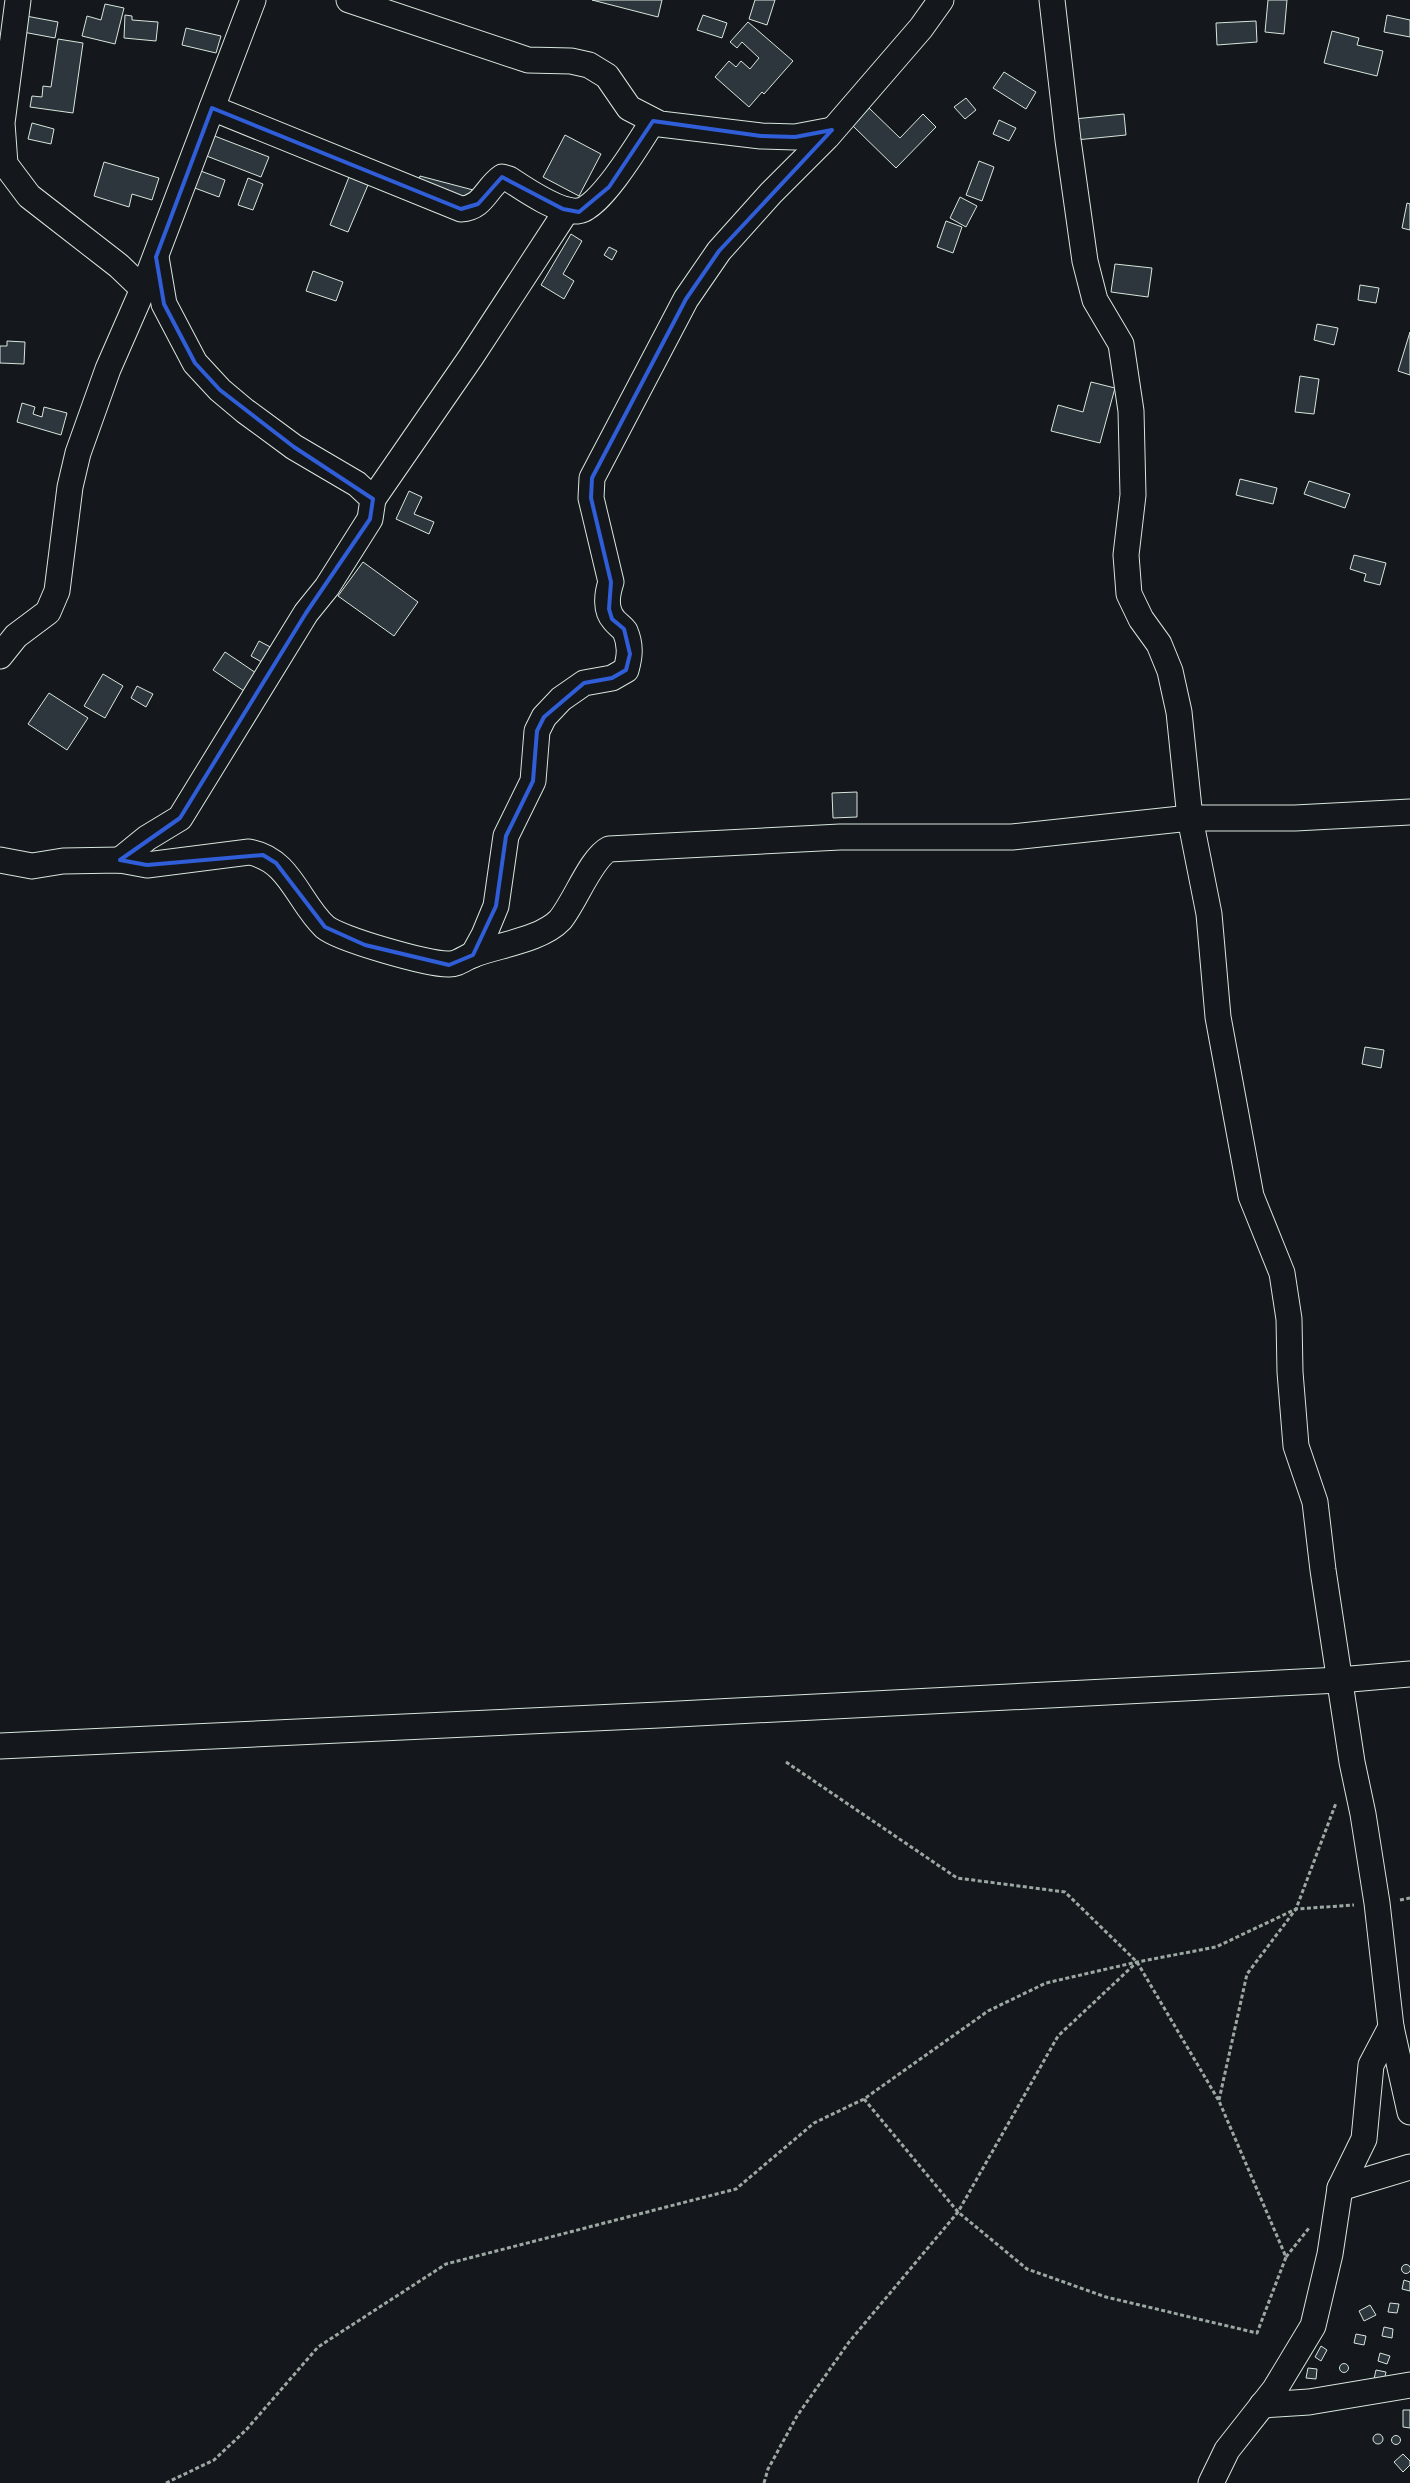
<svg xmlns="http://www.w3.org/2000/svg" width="1410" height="2483" font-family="'Roboto Condensed',sans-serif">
  <rect width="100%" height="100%" fill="#14181c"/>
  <!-- building -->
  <g fill="#2c363c" stroke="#d8e6dc">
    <polygon points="592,0 662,0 658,17"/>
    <polygon points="755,0 775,0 767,25 749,19"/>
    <polygon points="1268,0 1287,0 1284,34 1265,32"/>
    <polygon points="105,4 124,8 115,44 82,36 87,16 101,20"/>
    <polygon points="125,15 132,16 132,20 158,22 156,41 124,38"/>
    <polygon points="703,15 727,23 722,38 697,30"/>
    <polygon points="1387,15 1410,20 1410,37 1384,32"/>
    <polygon points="26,16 58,22 55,38 23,32"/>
    <polygon points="1256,21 1257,42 1217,45 1216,23"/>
    <polygon points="748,22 793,61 764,94 762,92 749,107 715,77 729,61 736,67 741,61 750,69 759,58 742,42 737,48 730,42"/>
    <polygon points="186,28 221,36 216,53 182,45"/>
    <polygon points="1332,31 1359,38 1357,45 1383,51 1377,76 1324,63"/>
    <polygon points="58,39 83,43 73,113 30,107 32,96 42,97 43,86 51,87"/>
    <polygon points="1004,72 1036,92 1026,109 993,88"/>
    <polygon points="966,98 976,110 965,119 954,107"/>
    <polygon points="869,108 900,138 923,114 936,127 896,168 853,126"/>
    <polygon points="1124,114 1126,135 1076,140 1074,119"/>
    <polygon points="999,120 1016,128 1009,141 993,134"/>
    <polygon points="32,123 54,129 51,144 28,139"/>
    <polygon points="212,135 269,157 261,177 204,155"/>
    <polygon points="565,135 601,154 579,196 543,177"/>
    <polygon points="979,161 994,167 982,201 966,195"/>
    <polygon points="104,162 159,178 152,200 132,194 129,207 94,196"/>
    <polygon points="198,170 225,180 219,197 192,187"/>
    <polygon points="420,176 477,191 474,202 417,187"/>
    <polygon points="349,177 368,185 348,232 330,225"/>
    <polygon points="248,178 263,184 253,210 238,205"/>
    <polygon points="960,197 977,206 966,227 950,218"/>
    <polygon points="1407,203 1410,204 1410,230 1402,228"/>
    <polygon points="946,221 962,227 953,253 937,247"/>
    <polygon points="571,234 582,241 563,274 574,281 564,299 541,285"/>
    <polygon points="609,247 617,251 612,260 604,255"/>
    <polygon points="1115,264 1152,268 1148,297 1111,292"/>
    <polygon points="313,271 343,282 336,301 306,291"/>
    <polygon points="1360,285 1379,288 1376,303 1358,300"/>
    <polygon points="1317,324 1338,328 1334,345 1314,340"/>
    <polygon points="1410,332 1410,375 1398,371"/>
    <polygon points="7,341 25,342 24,364 0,363 0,346 7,346"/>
    <polygon points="1300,376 1319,379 1314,414 1295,412"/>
    <polygon points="1091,382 1115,388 1100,443 1051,431 1058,405 1083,412"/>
    <polygon points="22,403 35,407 33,414 42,417 44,407 67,413 61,435 17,422"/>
    <polygon points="1240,479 1277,488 1273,504 1236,495"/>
    <polygon points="1309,481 1350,494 1345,508 1304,494"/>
    <polygon points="409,491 422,497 414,514 434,522 429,534 396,519"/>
    <polygon points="1354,555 1386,563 1380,585 1364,581 1366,574 1350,569"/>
    <polygon points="363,562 418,602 394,636 338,596"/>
    <polygon points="259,641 276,650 267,665 251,656"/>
    <polygon points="225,652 259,675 247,693 213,670"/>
    <polygon points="103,674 123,686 105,718 84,706"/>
    <polygon points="137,686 153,694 146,707 131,698"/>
    <polygon points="49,693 88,718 67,750 28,724"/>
    <polygon points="857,792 857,817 833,818 832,793"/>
    <polygon points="1365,1047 1384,1050 1381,1068 1362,1064"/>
    <circle cx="1406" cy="2269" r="4.5"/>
    <polygon points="1404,2280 1410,2282 1410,2291 1402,2289"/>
    <polygon points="1390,2303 1399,2304 1397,2313 1388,2312"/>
    <polygon points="1370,2305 1376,2315 1364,2321 1359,2311"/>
    <polygon points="1384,2327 1393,2329 1392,2338 1382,2336"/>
    <polygon points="1356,2334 1366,2336 1364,2345 1354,2343"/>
    <polygon points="1321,2346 1327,2350 1321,2361 1315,2357"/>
    <polygon points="1380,2353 1390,2356 1387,2364 1378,2361"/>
    <circle cx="1344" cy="2368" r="4.5"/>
    <polygon points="1308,2368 1317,2369 1316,2379 1306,2378"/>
    <polygon points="1376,2370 1386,2372 1384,2381 1374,2379"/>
    <polygon points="1403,2410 1410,2410 1410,2428 1403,2427"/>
    <circle cx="1378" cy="2439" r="5"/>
    <circle cx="1396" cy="2440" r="4.5"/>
    <polygon points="1403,2454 1410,2461 1410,2465 1403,2472 1394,2462"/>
  </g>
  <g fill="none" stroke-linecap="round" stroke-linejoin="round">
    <defs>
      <g id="minor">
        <polyline points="18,0 2,123 5,164 29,196 119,266 143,289"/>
        <polyline points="349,0 528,60 571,61 589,65 607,76 629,108 660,124 761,136 795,137 832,130"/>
        <polyline points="1052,0 1068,140 1085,261 1095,300 1121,344 1131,411 1133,495 1126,555 1129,594 1141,619 1159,644 1170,671 1179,712 1190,818 1209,914 1218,1017 1251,1196 1282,1273 1289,1319 1290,1372 1296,1446 1315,1502 1323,1570 1352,1762 1363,1814 1377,1903 1391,2027 1410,2112"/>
        <path d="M212,108L461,209C483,208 486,188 502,177L509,179C524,189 559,213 578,211C599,210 641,140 653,121"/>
        <polyline points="373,499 471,357 567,210"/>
        <polyline points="0,656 16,636 48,612 57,591 70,487 78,453 108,369 143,289 253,0"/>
        <path d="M0,860L32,866L63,861L120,860L147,865L249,852C290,859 298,902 325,927C339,939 427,964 448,964C456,965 465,958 472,955C498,945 541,940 560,920C575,902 591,858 609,849L840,837H1012L1190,818H1295L1410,812"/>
        <polyline points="120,860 147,838 180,818 306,613 327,587 370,519 373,499 357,484 294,447 245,411 220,390 195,363 164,304 156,257"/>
        <path d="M473,955L484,935L496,906L506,836L533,781L537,731L544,717L561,699L584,683L612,678L626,670C630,656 631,645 625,631C622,627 617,624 614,620C605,610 607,594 611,582L591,498L592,478L686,299L719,251L771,193L827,137L921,28L941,0"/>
        <polyline points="0,1746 659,1715 1339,1680 1410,1674"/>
        <polyline points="1340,2188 1410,2167"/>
        <polyline points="1262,2405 1309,2402 1410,2385"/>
        <polyline points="1211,2483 1227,2450 1275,2389 1313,2326 1330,2254 1340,2188 1364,2139 1371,2065 1391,2027"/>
      </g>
    </defs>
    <!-- minor casing -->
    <use href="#minor" stroke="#d8e6dc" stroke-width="27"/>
    <!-- path -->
    <g stroke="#9da8a2" stroke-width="3" stroke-dasharray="4 2.5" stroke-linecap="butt">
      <polyline points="786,1762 957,1878 1065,1892 1137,1962 1219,2101 1286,2257 1257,2333 1106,2297 1027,2269 958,2212 864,2099"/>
      <polyline points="1400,1900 1410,1898"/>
      <polyline points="1219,2100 1247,1974 1296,1909 1336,1803"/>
      <polyline points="1286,2257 1309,2228"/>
      <polyline points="166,2483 214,2460 246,2430 318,2347 446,2264 736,2189 814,2123 864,2099 988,2011 1046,1983 1137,1962 1216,1947 1296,1909 1354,1905"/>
      <polyline points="764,2483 768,2469 797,2416 849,2342 958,2212 1058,2036 1136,1963"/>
    </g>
    <!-- minor -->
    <use href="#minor" stroke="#14181c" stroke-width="25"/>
  </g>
  <!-- marked area -->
  <path fill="none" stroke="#305dd8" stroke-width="4" stroke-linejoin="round" d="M212,108L461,209L478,204L502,177L563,209L579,212L609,187L653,121L761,136L795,137L832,130L719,251L686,299L592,478L591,498L611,582L609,609L612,619L624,629L630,654L626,670L612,678L584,683L544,717L537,731L533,781L506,836L496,906L473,955L449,965L365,945L325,927L276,863L263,855L147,865L120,860L180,818L306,613L370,519L373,499L294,447L220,390L195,363L164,304L156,257Z"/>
</svg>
